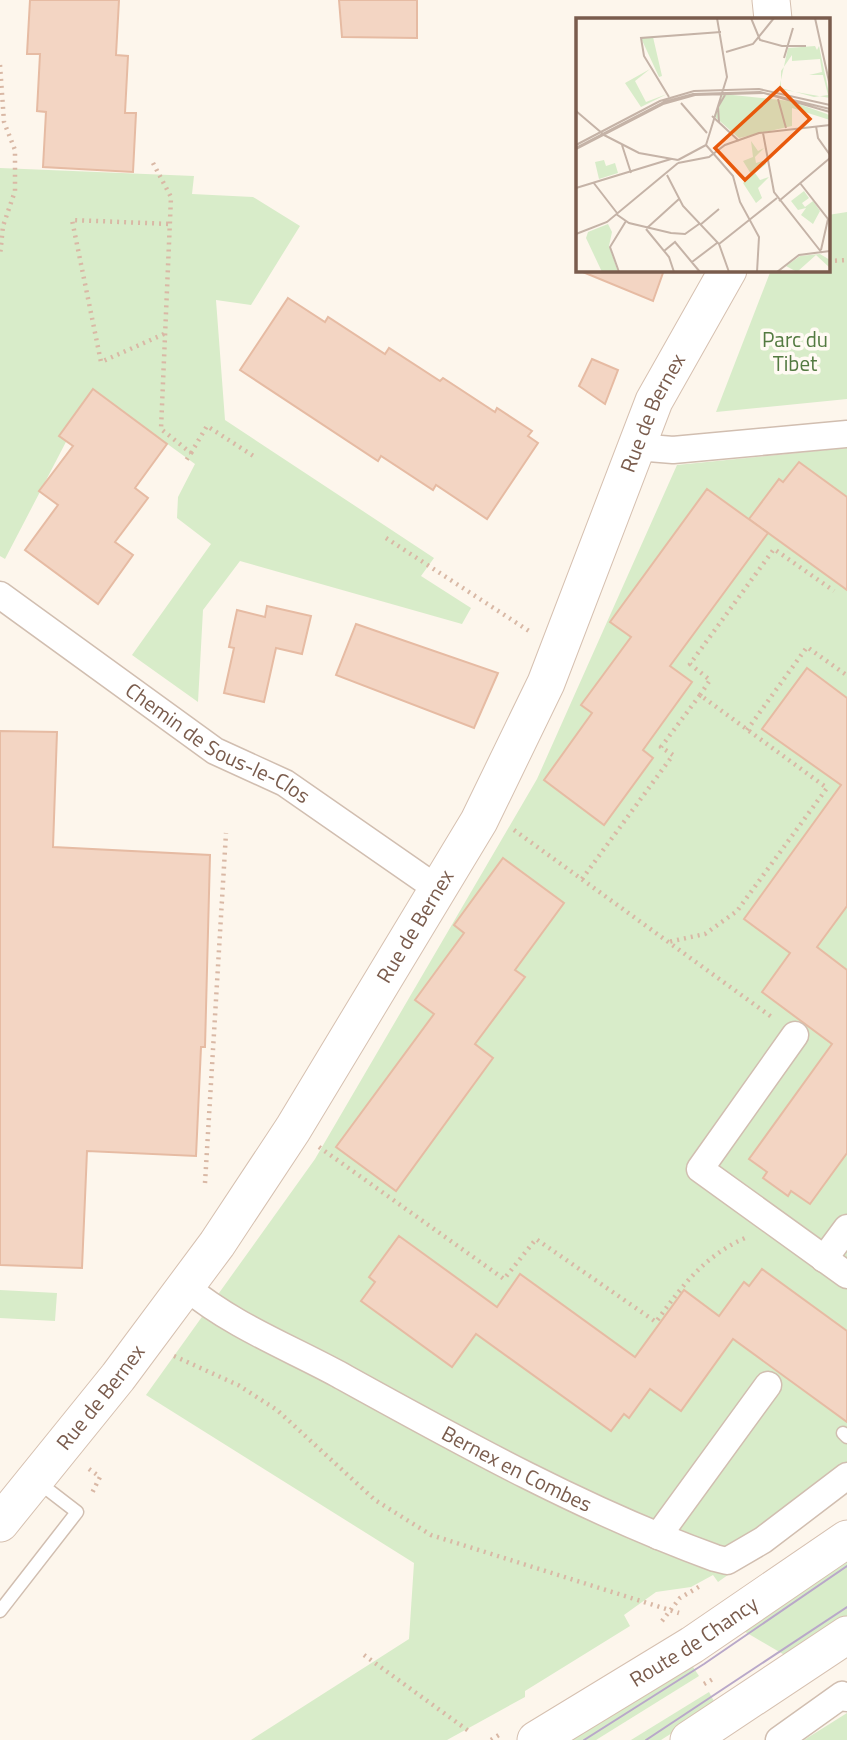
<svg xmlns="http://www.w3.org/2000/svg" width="847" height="1740" font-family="'Titillium Web',sans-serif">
  <rect width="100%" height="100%" fill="#fdf6ec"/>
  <!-- green -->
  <g fill="#d8ecc9">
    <polygon points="0,168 194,176 192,194 253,197 300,226 251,305 216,300 225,420 434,558 421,576 471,608 462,624 240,561 203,610 198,702 132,655 211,544 177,518 178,497 195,464 93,390 5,559 0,556"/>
    <polygon points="847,212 847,399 716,412 771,270 828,270 828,215"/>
    <polygon points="847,448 847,1490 718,1582 713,1575 691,1587 656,1592 624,1615 630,1626 525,1691 525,1697 447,1740 251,1740 409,1639 414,1563 146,1395 315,1159 537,779 677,465"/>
    <polygon points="0,1290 57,1293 55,1321 0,1318"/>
    <polygon points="847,1558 847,1616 788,1657 742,1630"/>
    <polygon points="691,1664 699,1676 596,1740 571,1740"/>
    <polygon points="709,1692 716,1705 661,1740 631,1740"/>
    <polygon points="847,1713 847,1740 804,1740"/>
  </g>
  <!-- building -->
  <g fill="#f3d5c3" stroke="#e6bba3" stroke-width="2">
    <polygon points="30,0 119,0 116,55 128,56 125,113 136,113 133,172 43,167 46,112 37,111 40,54 27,54"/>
    <polygon points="339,0 417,0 417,38 342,37"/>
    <polygon points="578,270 664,270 653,301"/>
    <polygon points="288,298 325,322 328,317 385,354 389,348 440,381 443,378 495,412 497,408 532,431 528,436 538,443 487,519 436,485 433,490 381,456 378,461 240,370"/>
    <polygon points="592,359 618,370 605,404 579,386"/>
    <polygon points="93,389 167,444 135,488 148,498 115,542 133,555 98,604 25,550 58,505 39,491 73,446 59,436"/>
    <polygon points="799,462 847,497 847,590 749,519 779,479 783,482"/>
    <polygon points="707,489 768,533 670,666 692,682 643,750 653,758 604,825 544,780 592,713 581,705 631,637 610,622"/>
    <polygon points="267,606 311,616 302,654 276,648 264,702 224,693 234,648 229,647 237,610 265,617"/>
    <polygon points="356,624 498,673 474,728 336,675"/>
    <polygon points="807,668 847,698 847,906 817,947 847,970 847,1153 810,1204 791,1191 788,1196 763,1178 767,1172 749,1159 832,1044 762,992 790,953 744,919 841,785 762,729"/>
    <polygon points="0,731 57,732 53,847 210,855 205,1047 201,1047 196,1156 87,1151 82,1268 0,1265"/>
    <polygon points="503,858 564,903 515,970 525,977 475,1044 493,1058 396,1191 336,1147 434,1014 415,1000 464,933 454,925"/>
    <polygon points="399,1236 497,1307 520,1274 635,1357 684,1290 719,1316 744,1282 749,1286 762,1269 847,1331 847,1422 733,1339 681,1411 650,1389 629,1418 624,1414 611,1431 476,1334 452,1367 361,1301 375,1282 369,1277"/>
  </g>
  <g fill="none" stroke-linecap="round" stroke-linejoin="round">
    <defs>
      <g id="lane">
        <polyline points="843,1433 847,1437"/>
        <polyline points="0,1611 77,1512 38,1482"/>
      </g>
      <g id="street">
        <polyline points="636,447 673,450 847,434"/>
        <path id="s1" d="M0,595L215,751L285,783L439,890"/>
        <polyline points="795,1035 700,1169 847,1275"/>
        <polyline points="824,1259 847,1228"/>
        <path id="s2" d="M186,1287C232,1325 286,1346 338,1374C461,1442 583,1510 715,1558L727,1561L763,1540L847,1476"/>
        <polyline points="658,1536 768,1385"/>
        <polyline points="779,1740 842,1695 847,1698"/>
      </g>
      <g id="secondary">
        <polyline points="771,0 773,19"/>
        <path id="s3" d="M0,1523L118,1377L217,1244L293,1129L479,821L546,683L654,401L728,270"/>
        <path id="s4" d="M536,1740L692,1645L847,1539"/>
        <polyline points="689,1740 847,1635"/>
      </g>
    </defs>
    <!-- lane casing -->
    <use href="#lane" stroke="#d1beb0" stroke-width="15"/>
    <!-- street casing -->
    <use href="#street" stroke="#d1beb0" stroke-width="29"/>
    <!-- secondary casing -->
    <use href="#secondary" stroke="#d6c0b0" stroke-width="39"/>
    <!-- path -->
    <g stroke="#d9b8a5" stroke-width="4.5" stroke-dasharray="2 5" stroke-linecap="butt">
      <polyline points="0,65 4,122 15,150 15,191 3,226 0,256"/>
      <polyline points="153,163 171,197 161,429 191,453 185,462"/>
      <polyline points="828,261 847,260"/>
      <polyline points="164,334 101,362 72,220 170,224"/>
      <polyline points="191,453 207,426 255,457"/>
      <polyline points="386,538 529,631"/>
      <polyline points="700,695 710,680 690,664 774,549 834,591"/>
      <polyline points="747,730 807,647 845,674 847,671"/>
      <polyline points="514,830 773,1018"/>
      <polyline points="582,879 673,755 661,747 700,695 827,788 737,911 705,934 668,942"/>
      <path d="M319,1147L504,1279L536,1239L656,1322C681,1287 704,1256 745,1238"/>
      <polyline points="205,1183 226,833"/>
      <polyline points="174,1356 238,1385 277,1410 375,1500 431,1535 679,1613"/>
      <polyline points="89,1469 100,1477 91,1495"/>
      <polyline points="662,1621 680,1598 702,1585"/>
      <polyline points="364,1655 470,1732"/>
      <polyline points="704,1684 713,1679"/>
      <polyline points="491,1740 502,1733"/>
    </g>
    <!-- lane -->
    <use href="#lane" stroke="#fff" stroke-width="12"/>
    <!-- street -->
    <use href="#street" stroke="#fff" stroke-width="26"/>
    <!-- secondary -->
    <use href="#secondary" stroke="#fff" stroke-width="37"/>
    <!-- tram -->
    <g stroke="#b9a8c9" stroke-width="2">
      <polyline points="584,1740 704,1664 847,1566"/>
      <polyline points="646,1740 847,1607"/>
    </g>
  </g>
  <g text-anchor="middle" stroke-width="7" stroke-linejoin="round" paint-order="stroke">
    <!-- park labels -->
    <g font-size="21" fill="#537a41" stroke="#fffaf3">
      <text x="795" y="347">Parc du<tspan x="795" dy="24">Tibet</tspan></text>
    </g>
    <!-- street labels -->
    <g font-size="21" fill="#7a5c4d" stroke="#fffaf3">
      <text dy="7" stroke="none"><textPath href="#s3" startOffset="1295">Rue de Bernex</textPath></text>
      <text dy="7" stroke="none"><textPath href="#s1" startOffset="264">Chemin de Sous-le-Clos</textPath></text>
      <text dy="7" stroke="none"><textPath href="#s3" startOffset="728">Rue de Bernex</textPath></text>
      <text dy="7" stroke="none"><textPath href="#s3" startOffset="161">Rue de Bernex</textPath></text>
      <text dy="7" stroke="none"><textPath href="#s2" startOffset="378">Bernex en Combes</textPath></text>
      <text dy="7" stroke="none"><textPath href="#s4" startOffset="186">Route de Chancy</textPath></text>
    </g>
  </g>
  <!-- overview -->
  <g transform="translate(576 18)">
    <rect width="254" height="254" fill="#fdf6ec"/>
    <path d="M77,19L86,58L83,59L65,20ZM239,28L241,32L243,28L254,80L203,71L212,30ZM216,37V43L244,41L246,54L233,57H247L252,77L238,79L205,70V53ZM74,51L59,63L70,84L91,76L65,89L49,65ZM147,76L214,83L251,96L254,98V102L216,90V108L163,120L138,98ZM175,123L182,133L188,130L179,139L180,145L190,142V146L179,155L184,162L193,159L182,170L186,180L180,185L167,165L175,156L167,143L177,139ZM28,142L30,148L39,145L42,155L23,161L19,144ZM228,173L233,180L226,185L229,189L237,183L244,193L237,206L225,197L230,190L222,192L215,183ZM32,206L36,214L33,228L42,254H26L10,220L12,214ZM244,236L254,242V250L240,237L221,254L210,248L224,238Z" fill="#d8ecc9" fill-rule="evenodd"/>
    <path fill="none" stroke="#c5b3a7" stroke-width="2" d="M175,0L184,22L206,28H230M239,0L254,68M150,34L177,26L198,0M208,40L217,10M93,79L68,38L65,20L145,14M202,81L210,110M105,85L131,115M0,93L27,116M136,98L163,123M143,104L142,89L149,77M240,108L242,120L254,137M187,115L198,174L246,235M28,117L63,135L102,142M0,127L84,83L118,73L183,71L254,87M46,127L55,155M130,127L157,158L164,184L183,219L181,254M130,127L151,59L141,0M0,130L88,84L117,76L184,74L254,91M0,131L87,86L119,77L188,75L254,94M102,142L130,127M102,145L133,139L149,127L183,115L254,107M91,157L107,188L143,226L153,254M17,164L41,195M224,165L252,201L245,232M0,170L95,141M203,183L254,140M40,196L53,205L95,215L109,216L123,206M124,207L143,191M71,210L103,181M70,211L93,239L98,254M0,216L31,204L102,145M143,226L201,180M88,233L99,224L124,254M116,244L141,225M43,254L34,229L50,203M201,254L223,237L254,233"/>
    <path fill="#e8590c" fill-opacity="0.15" stroke="#e8590c" stroke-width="3.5" d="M204,70L234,101L169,162L139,130Z"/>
    <rect width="254" height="254" fill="none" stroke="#7a5c4d" stroke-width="3.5"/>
  </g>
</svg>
